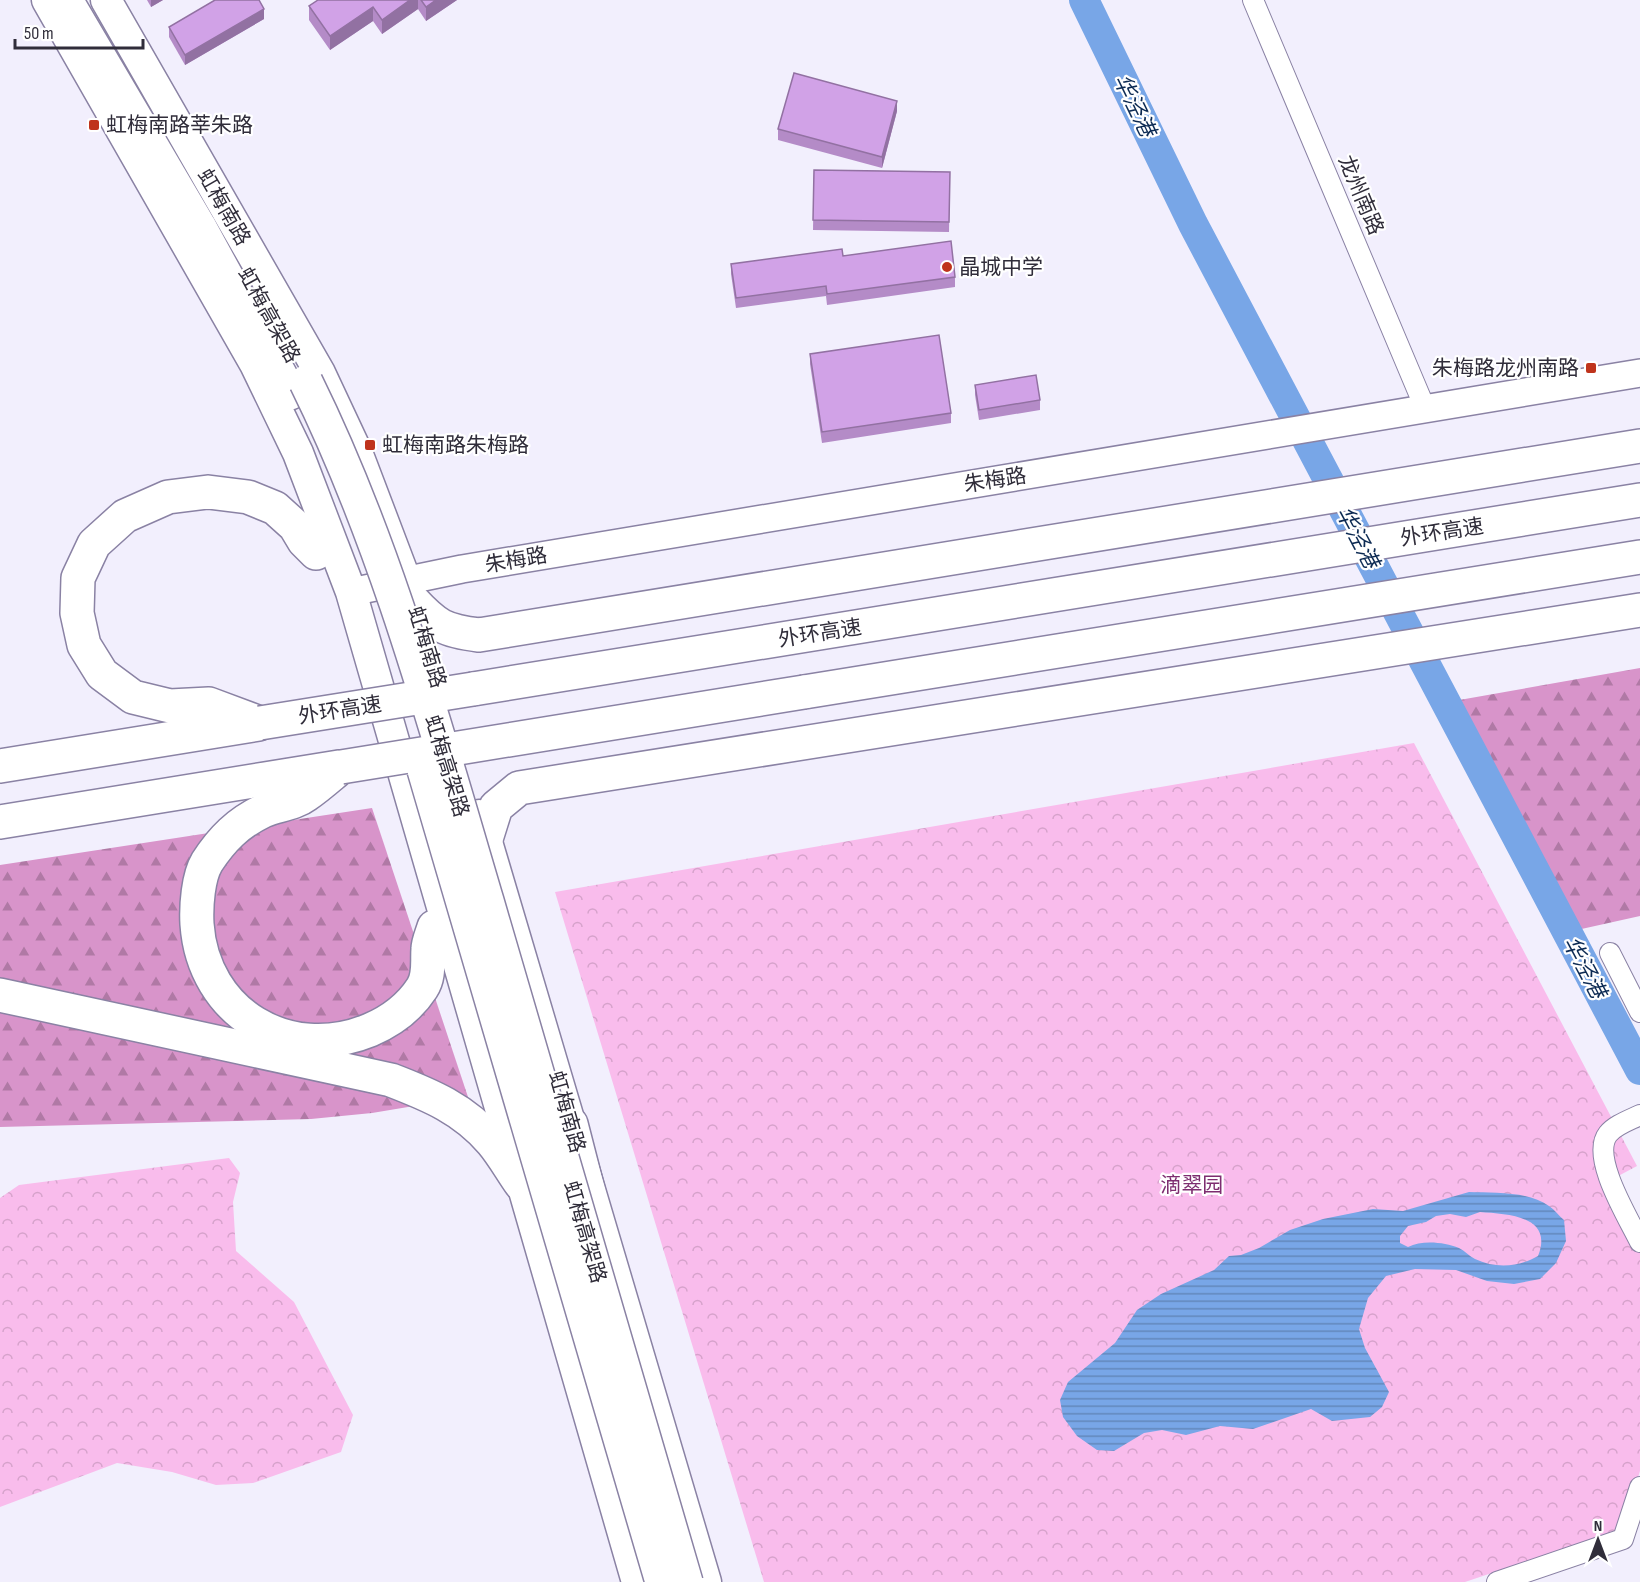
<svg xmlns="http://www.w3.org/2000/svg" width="1640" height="1582" font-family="'Sofia Sans Condensed','Noto Sans SC',sans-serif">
  <defs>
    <pattern id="forest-firs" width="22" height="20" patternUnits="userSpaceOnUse" patternTransform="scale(1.5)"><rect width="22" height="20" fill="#d894ca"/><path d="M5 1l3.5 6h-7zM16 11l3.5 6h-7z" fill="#b079a5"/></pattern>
    <pattern id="park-crowns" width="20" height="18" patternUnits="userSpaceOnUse" patternTransform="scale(1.5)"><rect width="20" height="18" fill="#f9bcec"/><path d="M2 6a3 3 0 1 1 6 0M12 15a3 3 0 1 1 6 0" fill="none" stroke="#d6a2cb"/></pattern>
    <pattern id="water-rules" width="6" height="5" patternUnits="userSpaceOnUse" patternTransform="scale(1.5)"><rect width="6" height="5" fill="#78a6e7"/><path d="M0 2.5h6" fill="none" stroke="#6388bc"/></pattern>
  </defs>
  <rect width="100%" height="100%" fill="#f2effd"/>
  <!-- forest -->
  <g fill="url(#forest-firs)">
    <polygon points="1640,668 1640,916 1577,930 1448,702"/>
    <polygon points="372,808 468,1097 372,1113 311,1119 0,1127 0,865"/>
  </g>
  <!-- park -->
  <g fill="url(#park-crowns)">
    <polygon points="1414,743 1637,1166 1607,1182 1640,1250 1640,1471 1622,1529 1465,1582 764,1582 555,892"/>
    <polygon points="229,1158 240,1173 233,1202 236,1251 294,1302 353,1415 341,1452 253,1483 216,1485 172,1472 117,1463 0,1507 0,1198 19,1185"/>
  </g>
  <!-- water -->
  <path fill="url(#water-rules)" fill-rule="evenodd" d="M1469,1192C1494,1193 1528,1191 1549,1206C1555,1210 1559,1216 1564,1220L1566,1241L1556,1263L1540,1279L1514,1284L1487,1281L1456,1270L1415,1269L1386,1276L1368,1298L1359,1329L1365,1348L1389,1392L1382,1407L1370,1417L1332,1421L1311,1409L1253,1429L1220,1426L1186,1435L1162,1430L1144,1433L1114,1451L1097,1450L1077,1436L1063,1417L1060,1400L1068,1382L1115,1343L1137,1310L1161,1294L1214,1270L1229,1256L1241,1255L1259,1248L1290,1230L1323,1219L1373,1209L1403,1211ZM1480,1212C1508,1214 1554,1216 1538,1256C1519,1267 1496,1269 1475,1259C1469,1256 1465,1251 1459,1248C1444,1242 1422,1240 1408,1247L1400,1243V1236L1408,1226L1426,1222L1436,1216L1450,1214L1466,1217Z"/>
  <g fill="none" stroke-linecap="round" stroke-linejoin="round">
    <!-- river -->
    <polyline stroke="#78a6e7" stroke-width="30" points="1084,0 1193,224 1640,1070"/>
    <defs>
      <g id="street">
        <polyline points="1253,0 1425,408"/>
        <polyline points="1610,953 1640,1012"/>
        <path d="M1640,1115C1630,1120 1615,1125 1608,1134C1590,1157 1629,1219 1640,1242"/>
        <polyline points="1497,1582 1623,1539 1640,1487"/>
      </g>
      <polyline id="secondary" points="351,592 462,569 1640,373"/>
      <g id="primary">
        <polyline points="47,0 255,364 298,453 351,592 637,1582"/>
        <polyline points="106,0 320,373 357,452 406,581 420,625"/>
        <polyline points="479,815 706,1582"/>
      </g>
      <g id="highway">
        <polyline points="66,0 199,226 290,393"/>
        <path d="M413,601C436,626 445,631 479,635L1640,446"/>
        <polyline points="473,689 1640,500"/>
        <polyline points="804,692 1640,557"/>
        <polyline points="260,723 209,704 170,706 133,697 102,674 84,645 77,613 78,578 94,544 125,516 168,497 208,492 248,497 275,508 295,526 304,541 316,553"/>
        <polyline points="0,766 259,724"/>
        <path d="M341,767C330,776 318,787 306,795C294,804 277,805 263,811C238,823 222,839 207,862C198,877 196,906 197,924C203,1013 288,1064 370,1030C391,1021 409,1008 422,988C430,976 427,962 428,949C428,942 432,934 434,927"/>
        <polyline points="0,822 339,767"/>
        <polyline points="486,839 496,807 519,788 1640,610"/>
        <path d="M0,995L391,1080C430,1095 464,1109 492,1142C503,1155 511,1170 521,1184"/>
        <polyline points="571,1124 590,1198"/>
      </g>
    </defs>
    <!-- street casing -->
    <use href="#street" stroke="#8a82a4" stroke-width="22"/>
    <!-- secondary casing -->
    <use href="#secondary" stroke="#8a82a4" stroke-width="30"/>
    <!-- primary casing -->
    <use href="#primary" stroke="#8a82a4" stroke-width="33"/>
    <!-- highway casing -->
    <use href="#highway" stroke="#8a82a4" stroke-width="36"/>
    <!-- street -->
    <use href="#street" stroke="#fff" stroke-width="20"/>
    <!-- secondary -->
    <use href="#secondary" stroke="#fff" stroke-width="27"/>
    <!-- primary -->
    <use href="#primary" stroke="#fff" stroke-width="30"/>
    <!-- highway -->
    <use href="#highway" stroke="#fff" stroke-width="33"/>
    <defs>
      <g id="highway-bridge">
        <path d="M306,382C387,546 435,726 487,901C554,1128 620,1355 686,1582"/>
        <polyline points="260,723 473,689"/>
        <polyline points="341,767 804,692"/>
        <polyline points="424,770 662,1582"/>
      </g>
    </defs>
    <!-- highway-bridge casing -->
    <use href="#highway-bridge" stroke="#8a82a4" stroke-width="36" stroke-linecap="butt"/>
    <!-- highway-bridge -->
    <use href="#highway-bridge" stroke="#fff" stroke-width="33"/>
  </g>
  <!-- wall -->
  <g fill="#b48bc7">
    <polygon points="147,0 163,0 151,7"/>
    <polygon points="318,0 457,0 426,21 418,9 382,34 373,21 330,50 309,20 309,6"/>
    <polygon points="264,19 185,65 169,37 169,27"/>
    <polygon points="897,111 882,168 778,140 778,129"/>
    <polygon points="814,170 950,172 949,232 813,230"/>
    <polygon points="843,256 955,277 955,287 827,305 826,296 736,308 731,274 731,264"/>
    <polygon points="810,354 951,413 951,423 822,443 810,364"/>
    <polygon points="975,385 1040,400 1040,410 979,420 975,395"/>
  </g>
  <!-- shaded-wall -->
  <g fill="#9271a2">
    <polygon points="151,0 163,0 151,7"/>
    <polygon points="410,0 418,0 418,9 382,34 382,20"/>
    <polygon points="436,0 457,0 426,21 426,7"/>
    <polygon points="373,7 373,21 330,50 330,36"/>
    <polygon points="264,9 264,19 185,65 185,55"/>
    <polygon points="897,101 897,111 882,168 882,157"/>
  </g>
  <!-- building -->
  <g fill="#d1a2e7" stroke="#9271a2" stroke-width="1.5">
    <polygon points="215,0 259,0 264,9 185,55 169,27"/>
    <polygon points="318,0 410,0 382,20 373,7 330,36 309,6"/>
    <polygon points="421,0 436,0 426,7"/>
    <polygon points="794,73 897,101 882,157 778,129"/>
    <polygon points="814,170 950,172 949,222 813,220"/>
    <polygon points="951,241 955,277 827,294 826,286 736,298 731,264 842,249 843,256"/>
    <polygon points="939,335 951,413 822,432 810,354"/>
    <polygon points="1036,375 1040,400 979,410 975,385"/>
  </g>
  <!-- markers -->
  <g fill="#bf331c" stroke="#fff" stroke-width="2">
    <rect x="88" y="119" width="12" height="12" rx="3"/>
    <circle cx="947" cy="267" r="6"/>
    <rect x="1585" y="362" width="12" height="12" rx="3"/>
    <rect x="364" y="439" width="12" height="12" rx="3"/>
  </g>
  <g text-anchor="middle" stroke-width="4.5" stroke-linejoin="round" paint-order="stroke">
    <!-- poi labels -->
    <g font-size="21" fill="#302d3a" stroke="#fff" text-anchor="start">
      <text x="106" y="132">虹梅南路莘朱路</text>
      <text x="959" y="274">晶城中学</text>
      <text x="1579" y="375" text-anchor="end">朱梅路龙州南路</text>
      <text x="382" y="452">虹梅南路朱梅路</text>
    </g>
    <!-- street labels -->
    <g font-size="21" fill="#302d3a" stroke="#fff">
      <text transform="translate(1361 195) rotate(67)" y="7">龙州南路</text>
      <text transform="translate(224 207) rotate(60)" y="7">虹梅南路</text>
      <text transform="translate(269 315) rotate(61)" y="7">虹梅高架路</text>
      <text transform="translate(995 480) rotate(-9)" y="7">朱梅路</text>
      <text transform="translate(1442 532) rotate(-9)" y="7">外环高速</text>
      <text transform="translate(516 560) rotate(-10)" y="7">朱梅路</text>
      <text transform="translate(820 633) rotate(-9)" y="7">外环高速</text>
      <text transform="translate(427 647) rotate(73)" y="7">虹梅南路</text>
      <text transform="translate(340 710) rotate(-9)" y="7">外环高速</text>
      <text transform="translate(447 766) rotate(73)" y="7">虹梅高架路</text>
      <text transform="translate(567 1112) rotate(74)" y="7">虹梅南路</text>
      <text transform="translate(585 1232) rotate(74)" y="7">虹梅高架路</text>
    </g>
    <!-- park labels -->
    <g font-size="21" fill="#7d2d70" stroke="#fff">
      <text x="1192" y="1192">滴翠园</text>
    </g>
    <!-- water labels -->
    <g font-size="22" font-style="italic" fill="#0c2a53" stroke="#fff">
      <text transform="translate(1135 105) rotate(64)" y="8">华泾港</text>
      <text transform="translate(1358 537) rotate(62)" y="8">华泾港</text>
      <text transform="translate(1585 967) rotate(62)" y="8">华泾港</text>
    </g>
  </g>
  <!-- north arrow -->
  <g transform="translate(1598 1540)" stroke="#ffffff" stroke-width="4.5" paint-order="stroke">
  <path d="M0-4.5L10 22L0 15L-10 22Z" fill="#302d3a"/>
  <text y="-9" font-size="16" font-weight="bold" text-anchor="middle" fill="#302d3a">N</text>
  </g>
  <!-- scale -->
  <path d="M15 39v9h128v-9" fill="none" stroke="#302d3a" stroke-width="3"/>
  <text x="24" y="39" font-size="18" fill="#302d3a" stroke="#ffffff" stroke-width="4.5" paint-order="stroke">50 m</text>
</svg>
